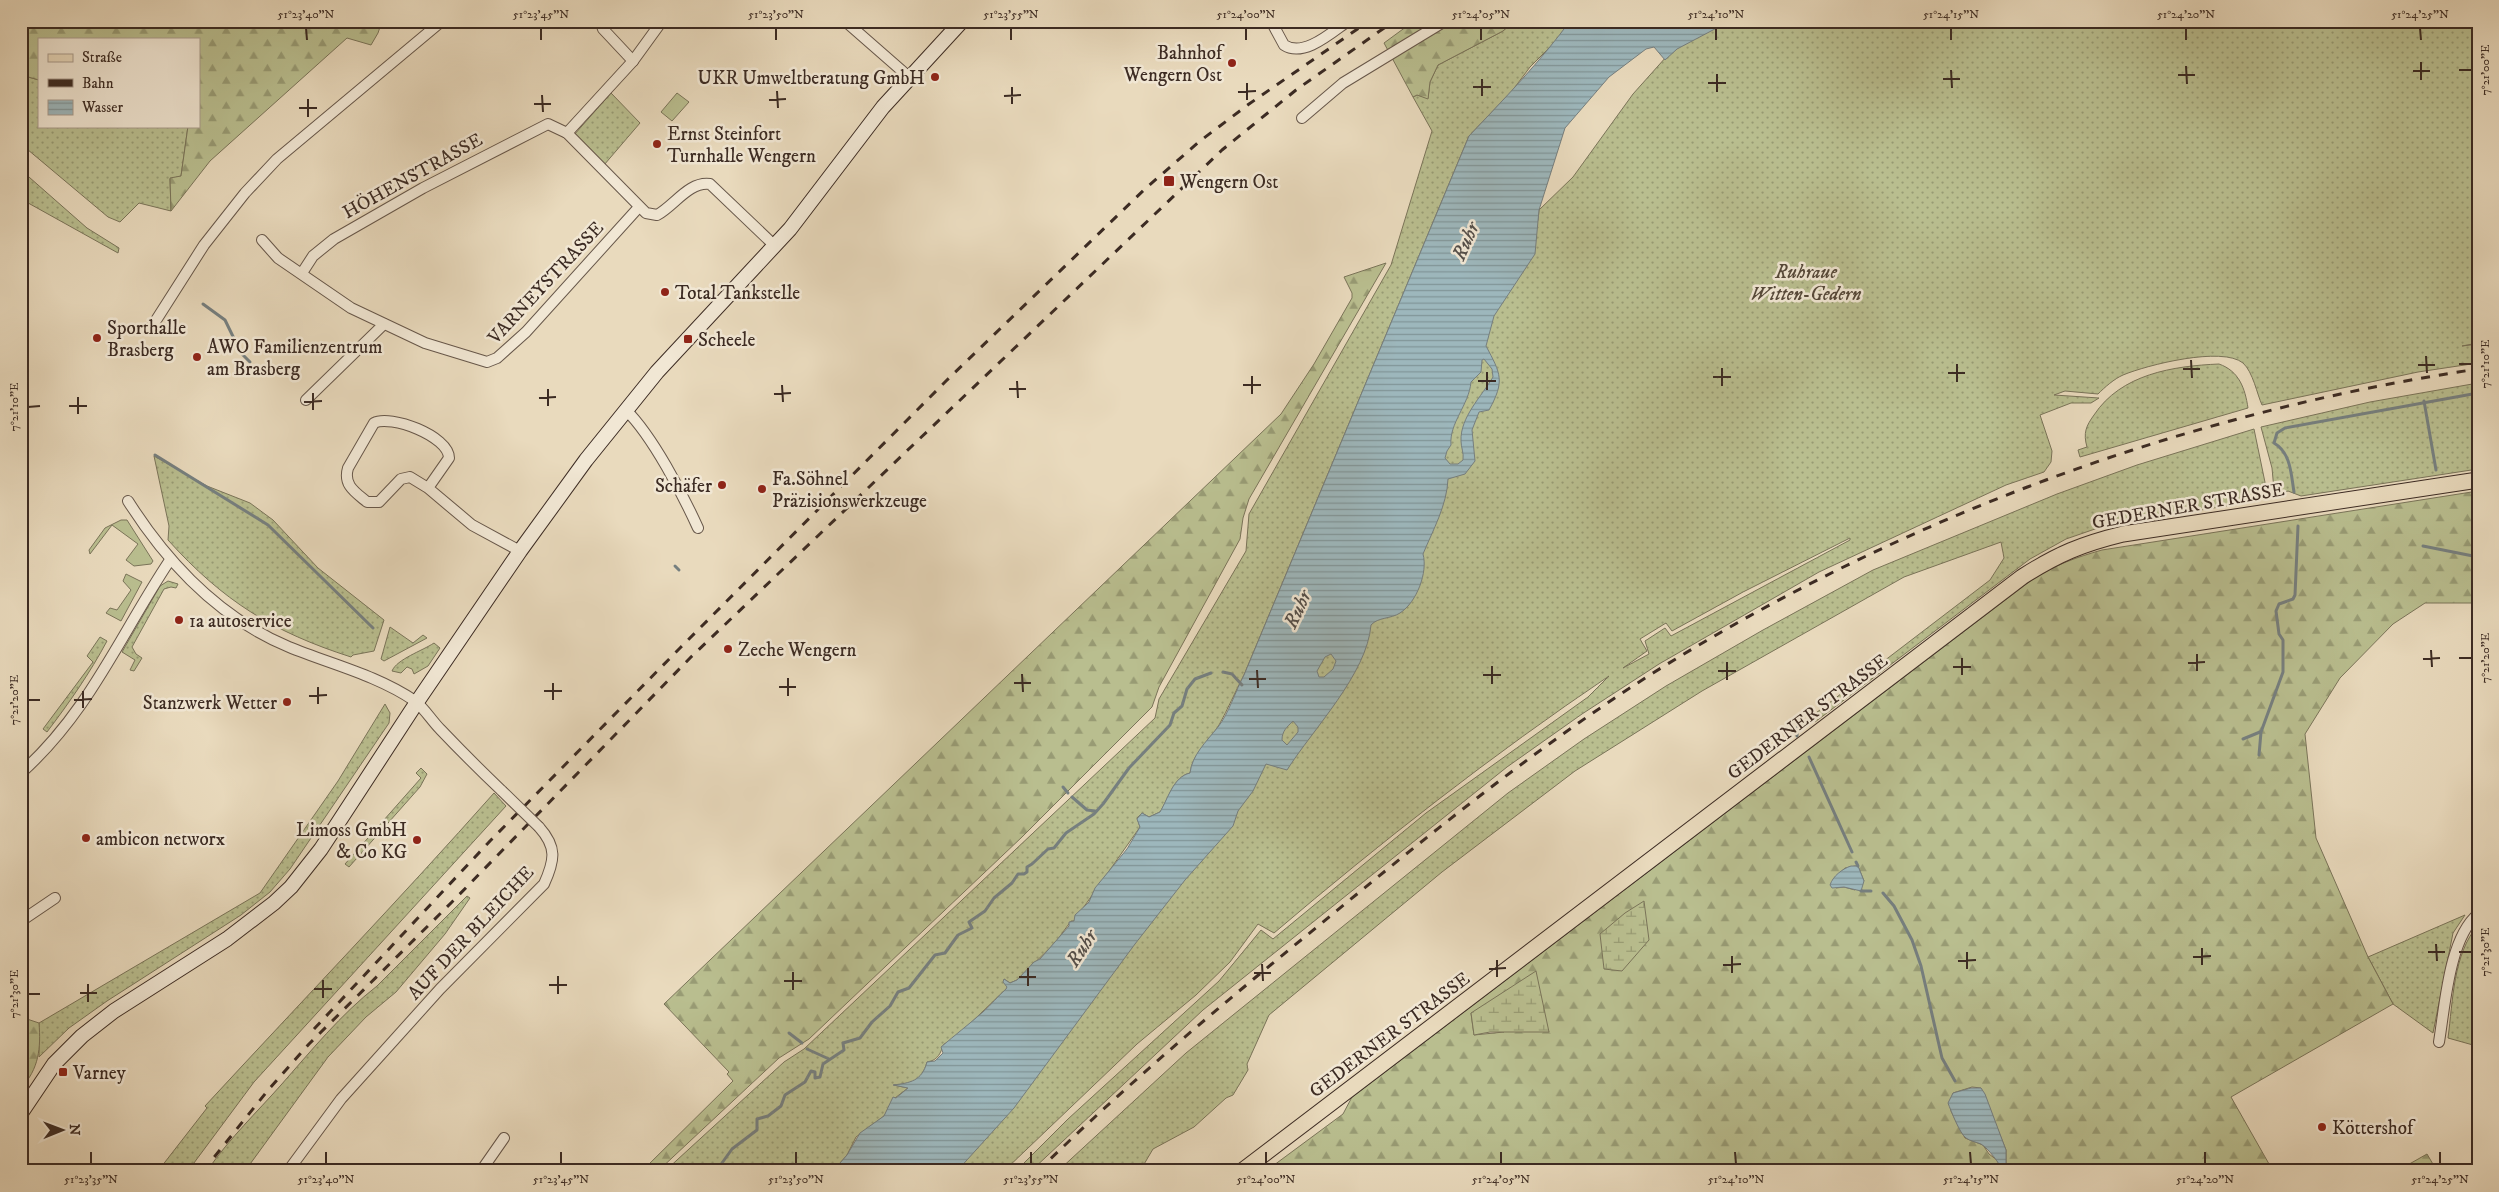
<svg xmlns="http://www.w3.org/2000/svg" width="2499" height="1192" font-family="'IM FELL DW Pica',serif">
  <defs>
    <pattern id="grass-dots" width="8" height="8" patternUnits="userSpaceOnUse" patternTransform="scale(1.25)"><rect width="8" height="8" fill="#b9be8f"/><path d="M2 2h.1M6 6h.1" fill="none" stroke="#989b74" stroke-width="1.8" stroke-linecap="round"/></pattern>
    <pattern id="forest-firs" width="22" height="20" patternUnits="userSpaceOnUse" patternTransform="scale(1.25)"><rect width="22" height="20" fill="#b9be8f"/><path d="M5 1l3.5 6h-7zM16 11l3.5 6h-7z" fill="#989b74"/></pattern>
    <pattern id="wetland-marsh" width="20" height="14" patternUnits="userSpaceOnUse" patternTransform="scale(1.25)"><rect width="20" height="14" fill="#b9be8f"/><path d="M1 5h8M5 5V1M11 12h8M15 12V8" fill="none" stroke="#989b74"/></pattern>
    <pattern id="water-rules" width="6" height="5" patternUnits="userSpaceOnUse" patternTransform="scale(1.25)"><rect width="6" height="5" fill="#9db7bc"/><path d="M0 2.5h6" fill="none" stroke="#819598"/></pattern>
  </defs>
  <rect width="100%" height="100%" fill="#e9dabd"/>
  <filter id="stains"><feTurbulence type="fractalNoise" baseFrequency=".004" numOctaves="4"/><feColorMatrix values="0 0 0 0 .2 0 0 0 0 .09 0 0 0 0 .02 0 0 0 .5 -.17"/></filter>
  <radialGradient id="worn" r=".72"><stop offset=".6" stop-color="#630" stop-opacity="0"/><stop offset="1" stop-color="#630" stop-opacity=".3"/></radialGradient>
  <!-- grass -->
  <g fill="url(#grass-dots)" stroke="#7a7459" fill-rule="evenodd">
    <path d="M1514,21H1570L1558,39L1530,67L1512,91L1469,136L1244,675C1235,692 1228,709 1219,725C1209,742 1193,752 1190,773C1173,777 1168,800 1160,812L1149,817L1142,813L1137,818L1140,827L1074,921H1071L1055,943L1017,980L1010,983L1004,979L1008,987L1006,989L953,1040L944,1044C940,1053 939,1060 927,1062C922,1081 911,1084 894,1085L908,1088L895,1098L884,1116L856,1137L847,1155L833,1171H665L784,1062L804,1049L1155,718L1159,699L1246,551L1249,514L1391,265L1432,131L1413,97L1417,95L1428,98L1430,82L1438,65L1503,31Z"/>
    <path d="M1718,21H2478V343L2462,346L2478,344V363L2418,372L2262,405C2257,394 2253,372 2243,363C2222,346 2147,365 2123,375C2114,379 2105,387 2098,394L2065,391L2054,395L2099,398L2091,403H2071L2040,415L2052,451L2051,462L2044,472L2006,485L1819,572L1659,664L1582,714L1507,767L1203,1010L1031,1171H1016L1068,1119L1219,981L1261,930L1273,939L1426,813L1588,697L1609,676C1492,755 1381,842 1274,933L1258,924L1230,962L1196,995L1137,1044L1004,1171H941L1438,470L1477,337L1538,220L1539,210L1573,177L1633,94L1675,47ZM1850,538V540L1671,636L1665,628L1645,641L1649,654L1623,668L1647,651L1640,639L1666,623L1672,631L1743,592Z"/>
    <polygon points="21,75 39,80 39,126 188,126 181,176 170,179 171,211 139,203 120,222 108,217 21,144"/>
    <polygon points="611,93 640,123 604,165 574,135"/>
    <polygon points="21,170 87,228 119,248 118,253 21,199"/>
    <path d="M2219,364C2239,371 2245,388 2248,408L2080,457L2078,450L2087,447C2083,433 2086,426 2094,415C2121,374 2173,366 2219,364Z"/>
    <polygon points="2478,383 2478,469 2301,496 2288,491 2280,494 2274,490 2272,468 2261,427 2370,402"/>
    <polygon points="2254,429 2267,492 2257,501 2132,521 2095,529 2066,539 2030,559 1815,722 1812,716 1990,580 2004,558 2001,542 1904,577 1702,691 1575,771 1442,872 1269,1015 1247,1064 1248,1070 1233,1095 1226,1098 1194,1127 1153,1149 1140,1171 1058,1171 1186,1053 1508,793 1584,739 1666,686 1763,630 1873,570 2057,494 2137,465"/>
    <path d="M154,456L207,486L250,503L273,520L318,568L384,620L374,651L353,655L351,657C273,632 223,601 168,540L169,526Z"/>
    <polygon points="168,581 178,584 176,588 171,587 164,589 132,647 136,654 142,658 134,671 130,670 135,660 122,652 160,586"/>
    <polygon points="390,627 413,643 423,635 427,638 384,661 381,659"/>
    <path d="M100,637L107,641C90,673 69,703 47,732L43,729L93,662L87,656Z"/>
    <path d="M434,643L440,648L428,666L414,674L412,669L407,667L401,673L392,671C397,659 422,651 434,643Z"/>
    <polygon points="385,704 390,713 389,723 290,869 270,892 241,915 107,1001 69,1028 39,1057 39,1023 260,893 338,781"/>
    <polygon points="421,768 427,774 420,787 349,867 345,864 421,778 416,773"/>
    <path d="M494,793L506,806L254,1082L188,1171H158L207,1108L205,1106C301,1002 400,899 494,793Z"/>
    <path d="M467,896L470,898L445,934L396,992L366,1017L328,1057L245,1171H211L209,1168C230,1138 257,1112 281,1085C311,1051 341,1014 377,986Z"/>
    <polygon points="2465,915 2453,933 2433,1033 2393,1004 2368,957"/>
    <path d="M2478,925V1039L2473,1045L2448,1038C2453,1001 2453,954 2478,925Z"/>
  </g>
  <!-- forest -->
  <g fill="url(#forest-firs)" stroke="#7a7459" fill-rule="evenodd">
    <polygon points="21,21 382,21 378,33 371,45 347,38 210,161 171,211 170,178 181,176 188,126 199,126 199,39 39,39 39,80 21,75"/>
    <polygon points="1414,21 1514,21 1503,31 1438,65 1430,82 1428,99 1417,95 1413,97 1384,43"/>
    <polygon points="1386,263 1249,499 1243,518 1240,539 1159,687 1152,707 1022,837 809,1039 779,1058 658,1171 642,1171 733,1081 727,1074 729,1072 664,1004 1281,414 1314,364 1352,298 1352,293 1344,277"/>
    <path d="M2478,491V603H2425L2393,624L2340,678L2305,734L2316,838L2368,957L2393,1004L2231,1097L2273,1171H2006V1150L1981,1088L1972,1087L1953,1093L1951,1111L1965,1138L1983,1145L1989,1154L1997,1160L2003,1171H1266L1343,1114L1352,1097L2033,579C2055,565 2077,557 2102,550ZM1855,866H1858L1864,881L1855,890L1844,887L1836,888L1833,879L1845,868ZM1471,1013L1504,1032L1474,1035Z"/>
    <path d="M21,1017L39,1023C41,1048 39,1069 21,1088Z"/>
    <polygon points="2427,1154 2437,1171 2397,1171"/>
  </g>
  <!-- wetland -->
  <g fill="url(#wetland-marsh)" stroke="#7a7459">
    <polygon points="1644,901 1649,940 1622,971 1604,969 1600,934 1625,913"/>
    <polygon points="1536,971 1549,1032 1490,1032 1474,1035 1471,1013"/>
  </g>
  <!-- garden -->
  <g fill="#b9be8f" stroke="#7a7459">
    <polygon points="677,93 689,102 672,121 661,112"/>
    <polygon points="121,520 127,520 153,561 151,564 134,566 126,560 138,544 112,525 90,554 89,550 105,528"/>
    <polygon points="126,574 142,582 121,621 106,613 110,608 117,610 131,590 123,581"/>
  </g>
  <!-- water -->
  <g fill="url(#water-rules)" stroke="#767f7f" fill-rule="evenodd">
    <path d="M1570,21H1730L1677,49L1665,60L1654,47L1646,49L1609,77L1565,128L1539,210L1535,254L1494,316L1486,346C1501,374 1505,381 1489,410L1479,412L1472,430L1475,461L1465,474L1448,479C1447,505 1433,530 1423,554C1428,572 1417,602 1400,613C1391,619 1378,617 1371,625C1367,674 1313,729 1287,770L1266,764L1253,791L1238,811L1233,826L1185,880L1135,944L1014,1108L957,1171H833L847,1155L860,1133L884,1116L893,1097L896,1098L908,1088L893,1085C910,1083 922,1081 927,1062L935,1061L943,1053L941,1047C955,1035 968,1025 983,1012C991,1005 998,996 1006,989L1007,987L1003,982L1004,979L1010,983L1017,980L1034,962L1040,959L1069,926V922L1074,921L1075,915L1089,902L1095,888L1127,849L1140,827L1137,819L1142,813L1149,817L1160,812C1168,799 1173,777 1190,773C1192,755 1206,742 1218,727C1228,715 1236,690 1244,675L1469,136C1504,99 1540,62 1570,21ZM1484,359L1492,369L1493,377C1482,396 1460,417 1461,441C1461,448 1464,452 1463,460L1458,464H1450L1445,458L1447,451L1451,445C1449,423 1469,405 1471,382L1481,372L1482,360ZM1331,654L1336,661L1333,669L1324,677H1319L1317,671L1325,657ZM1293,721L1298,727V732L1287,745L1282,740C1282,731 1287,727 1293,721Z"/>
    <path d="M1851,866H1858L1864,881L1861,891L1844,887L1832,888L1830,885C1833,876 1842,869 1851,866Z"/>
    <path d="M1971,1088H1981L1985,1094L2006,1150V1171H2003C1999,1163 1989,1149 1981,1144C1976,1142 1970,1141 1966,1138C1960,1134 1951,1111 1948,1103L1953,1093Z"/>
  </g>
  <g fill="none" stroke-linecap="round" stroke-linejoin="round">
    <!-- stream -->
    <g stroke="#767f7f" stroke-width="3">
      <polyline points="203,304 225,320 241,353 250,362"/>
      <polyline points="2424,401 2436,470"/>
      <polyline points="155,455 268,525 373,628"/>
      <path d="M2294,492C2291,474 2291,453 2274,443L2277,433L2285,428L2478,393"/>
      <polyline points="2423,546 2478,557"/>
      <polyline points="675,566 679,570"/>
      <polyline points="1223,672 1232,674 1242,685"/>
      <polyline points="1797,736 1798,720"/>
      <polyline points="2243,739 2260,732"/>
      <polyline points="2259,755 2261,732 2283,672 2283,640 2279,634 2276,611 2279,604 2293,599 2295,595 2298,526"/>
      <polyline points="1809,757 1852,852"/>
      <polyline points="1063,787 1068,793"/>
      <polyline points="1072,797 1087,810 1095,811"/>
      <polyline points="1856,862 1858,866"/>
      <polyline points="1861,891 1871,891"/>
      <polyline points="1883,893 1894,906 1912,940 1921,966 1942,1058 1955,1081"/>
      <polyline points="789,1033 802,1043"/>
      <polyline points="807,1049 829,1059"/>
      <polyline points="708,1171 712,1166 717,1170 732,1149 757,1130 757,1119 768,1116 781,1106 785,1095 805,1082 811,1071 815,1072 815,1078 820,1077 823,1064 844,1050 843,1043 860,1038 872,1022 890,1006 898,992 909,988 935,955 945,953 958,935 972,928 969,922 985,911 994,898 1012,883 1018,874 1024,874 1027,872 1027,867 1032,864 1048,849 1054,848 1066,833 1094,814 1103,804 1129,768 1170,725 1174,713 1182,706 1187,689 1195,679 1211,673"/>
    </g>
    <defs>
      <g id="minor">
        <polyline points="600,21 603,29 633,61"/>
        <polyline points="845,21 909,77"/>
        <path d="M1271,21L1284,45C1304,58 1332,32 1348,21"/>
        <polyline points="1302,118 1343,83 1445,21"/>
        <polyline points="567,133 633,61 662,21"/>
        <polyline points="262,240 278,258 351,308 425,343 487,362 497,358 526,332 639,207"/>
        <path d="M302,273L313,256L334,239L423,188L548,124L567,133L646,213L657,215C674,206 689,181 710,184L775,246"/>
        <polyline points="153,325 204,245 245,193 277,159 442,21"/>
        <polyline points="306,400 384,324"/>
        <path d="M626,410C653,437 682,493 698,528"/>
        <path d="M428,488L449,458C449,436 390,414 374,423L348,468C343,485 355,492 367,502H379L401,479L410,477L428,488L472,525L520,551"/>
        <path d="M128,501C168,564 219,618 289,647C330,664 377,675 415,701C424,708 432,721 440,729C460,750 481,771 502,791"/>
        <path d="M21,773C90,711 120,635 170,560"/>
        <polyline points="21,921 55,898"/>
        <path d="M2439,1042C2445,1006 2449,938 2478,914"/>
        <path d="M288,1171L341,1099L440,989L544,884C555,860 557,847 539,827"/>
        <polyline points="481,1171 504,1138"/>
      </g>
      <polyline id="secondary" points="21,1113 54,1064 82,1036 114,1011 227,939 274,903 291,887 321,849 417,702 520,551 586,460 657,372 790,229 883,107 962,21"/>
      <path id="primary" d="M1242,1171L2022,577C2058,554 2082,544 2123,534L2478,480"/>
    </defs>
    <!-- minor casing -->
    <use href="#minor" stroke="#67574a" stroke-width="12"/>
    <!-- secondary casing -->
    <use href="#secondary" stroke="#3c2b23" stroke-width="16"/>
    <!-- primary casing -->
    <use href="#primary" stroke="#3c2b23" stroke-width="17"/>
    <!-- minor -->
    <use href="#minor" stroke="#f1e7d4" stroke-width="10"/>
    <!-- secondary -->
    <use href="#secondary" stroke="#f1e7d4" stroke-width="14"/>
    <!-- primary -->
    <use href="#primary" stroke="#e9dabd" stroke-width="15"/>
    <!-- rail -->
    <g stroke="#3c2b23" stroke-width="3" stroke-dasharray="9 9" stroke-linecap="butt">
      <polyline points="314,1029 490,841 681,647 946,381 1146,188 1200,141 1249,104 1369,21"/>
      <polyline points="203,1171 269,1089 309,1044 452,902 691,657 1222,150 1296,90 1394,21"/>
      <path d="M1038,1171C1127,1084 1221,1005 1317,927C1426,837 1534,749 1653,673C1902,517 2187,412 2478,369"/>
    </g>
    <defs>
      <polyline id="minor-bridge" points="502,791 539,827"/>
    </defs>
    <!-- minor-bridge casing -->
    <use href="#minor-bridge" stroke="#67574a" stroke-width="12" stroke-linecap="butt"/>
    <!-- minor-bridge -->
    <use href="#minor-bridge" stroke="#f1e7d4" stroke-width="10"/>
  </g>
  <!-- ticks -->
  <path fill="none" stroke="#3c2b23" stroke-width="2" d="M306,28L307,40M541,28V40M776,28V40M1011,28V40M1246,28V40M1481,28V40M1716,28V40M1951,28V40M2186,28V40M2420,28L2421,40M2421,62V80M2186,66L2187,84M1951,70L1952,88M2459,70H2472M2413,71H2430M1717,74V92M2178,75H2195M1482,79V96M1943,79H1960M1247,83V100M1708,83H1726M1012,87V104M1473,87H1491M777,91L778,108M1238,92L1256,91M542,95L543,112M1004,96L1021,95M308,99V117M769,100L786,99M534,104H551M299,108H317M2426,356L2427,373M2191,360L2192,378M1957,364V382M2459,364H2472M2418,365H2435M1722,368V386M2183,369H2200M1487,372V390M1948,373H1965M1252,376V394M1713,377H1731M1017,381L1018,398M1478,381H1496M782,385L783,402M1243,385H1261M548,389V406M1009,389H1026M313,393V410M774,394L791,393M78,397V414M539,398L556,397M304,402L322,401M69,406H87M28,407L40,406M2431,650L2432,667M2197,654V671M1962,658V675M2459,658H2472M2423,659L2440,658M1727,662V680M2188,663L2205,662M1492,666V684M1953,667H1971M1257,670L1258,688M1718,671H1736M1022,674L1023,692M1483,675H1501M788,678V696M1249,679H1266M553,683V700M1014,683H1031M318,687V704M779,687H796M83,691V708M544,691H562M309,696L327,695M28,700H40M74,700L92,699M2436,944L2437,961M2202,948V965M1967,952V969M2428,952H2445M2459,952H2472M1732,956V973M2193,957L2211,956M1497,960V977M1958,961L1976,960M1262,964L1263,981M1723,965L1741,964M1028,968V986M1489,969L1506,968M793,972V990M1254,973H1271M558,976V994M1019,977H1036M323,980V998M784,981H802M88,984V1002M549,985H567M314,989H332M80,993H97M28,994H40M91,1152V1164M326,1152V1164M561,1152V1164M796,1152V1164M1031,1152V1164M1266,1152V1164M1501,1152V1164M1735,1152L1736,1164M1970,1152L1971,1164M2205,1152V1164M2440,1152V1164"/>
  <!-- markers -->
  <g fill="#8f2418" stroke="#f1e7d4" stroke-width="2">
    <circle cx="1232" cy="63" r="5"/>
    <circle cx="935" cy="77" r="5"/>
    <circle cx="657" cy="144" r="5"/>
    <rect x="1163" y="175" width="12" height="12" rx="2.5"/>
    <circle cx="665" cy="292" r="5"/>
    <circle cx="97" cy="338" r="5"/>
    <rect x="683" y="334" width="10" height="10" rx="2.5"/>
    <circle cx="197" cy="357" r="5"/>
    <circle cx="722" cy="485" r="5"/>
    <circle cx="762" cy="489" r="5"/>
    <circle cx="179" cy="620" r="5"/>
    <circle cx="728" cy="649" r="5"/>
    <circle cx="287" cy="702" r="5"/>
    <circle cx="86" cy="838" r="5"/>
    <circle cx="417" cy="840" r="5"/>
    <rect x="58" y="1067" width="10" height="10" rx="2.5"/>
    <circle cx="2322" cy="1127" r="5"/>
  </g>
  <g text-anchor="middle" stroke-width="5" stroke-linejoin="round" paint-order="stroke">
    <!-- poi labels -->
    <g font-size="19" fill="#3c2b23" stroke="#f1e7d4" text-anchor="start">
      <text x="1222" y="59" text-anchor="end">Bahnhof<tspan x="1222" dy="22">Wengern Ost</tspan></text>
      <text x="925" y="84" text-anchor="end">UKR Umweltberatung GmbH</text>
      <text x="667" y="140">Ernst Steinfort<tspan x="667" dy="22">Turnhalle Wengern</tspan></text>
      <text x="1180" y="188">Wengern Ost</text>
      <text x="675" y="299">Total Tankstelle</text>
      <text x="107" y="334">Sporthalle<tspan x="107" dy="22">Brasberg</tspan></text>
      <text x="698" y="346">Scheele</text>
      <text x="207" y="353">AWO Familienzentrum<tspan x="207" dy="22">am Brasberg</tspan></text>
      <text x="772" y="485">Fa.Söhnel<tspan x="772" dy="22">Präzisionswerkzeuge</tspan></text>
      <text x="712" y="492" text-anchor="end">Schäfer</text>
      <text x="189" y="627">1a autoservice</text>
      <text x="738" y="656">Zeche Wengern</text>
      <text x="277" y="709" text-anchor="end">Stanzwerk Wetter</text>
      <text x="407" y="836" text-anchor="end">Limoss GmbH<tspan x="407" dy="22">&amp; Co KG</tspan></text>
      <text x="96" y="845">ambicon networx</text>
      <text x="73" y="1079">Varney</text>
      <text x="2332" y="1134">Köttershof</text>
    </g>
    <!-- street labels -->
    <g font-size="19" fill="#3c2b23" stroke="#f1e7d4">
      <text transform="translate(412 175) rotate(-29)" y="7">HÖHENSTRASSE</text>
      <text transform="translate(545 282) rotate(-47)" y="7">VARNEYSTRASSE</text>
      <text transform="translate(2188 505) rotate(-10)" y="7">GEDERNER STRASSE</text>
      <text transform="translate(1807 716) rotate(-37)" y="7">GEDERNER STRASSE</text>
      <text transform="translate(470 932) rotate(-47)" y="7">AUF DER BLEICHE</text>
      <text transform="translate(1389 1034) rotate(-37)" y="7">GEDERNER STRASSE</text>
    </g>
    <!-- park labels -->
    <g font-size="19" font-style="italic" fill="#554839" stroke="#f1e7d4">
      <text x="1806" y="278">Ruhraue<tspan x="1806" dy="22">Witten-Gedern</tspan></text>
    </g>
    <!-- water labels -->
    <g font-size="20" font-style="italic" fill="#544e49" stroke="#f1e7d4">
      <text transform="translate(1465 241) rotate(-66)" y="7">Ruhr</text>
      <text transform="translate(1297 609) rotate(-65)" y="7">Ruhr</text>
      <text transform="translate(1081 948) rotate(-57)" y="7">Ruhr</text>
    </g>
  </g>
  <!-- margin -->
  <rect width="2499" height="1192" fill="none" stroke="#e9dabd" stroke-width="55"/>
  <!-- legend -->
  <rect x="38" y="38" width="162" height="90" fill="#f1e7d4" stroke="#a99c8d"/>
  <rect x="48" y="54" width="25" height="8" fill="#e9dabd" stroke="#a99c8d"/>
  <text x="82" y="62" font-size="15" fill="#3c2b23">Straße</text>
  <rect x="48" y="79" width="25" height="8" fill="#3c2b23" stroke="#a99c8d"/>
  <text x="82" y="88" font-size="15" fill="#3c2b23">Bahn</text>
  <rect x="48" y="100" width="25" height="15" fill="url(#water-rules)" stroke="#a99c8d"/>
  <text x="82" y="112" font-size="15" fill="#3c2b23">Wasser</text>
  <!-- north arrow -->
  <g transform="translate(62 1130) rotate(89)" stroke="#f1e7d4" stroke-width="4" paint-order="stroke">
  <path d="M0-4L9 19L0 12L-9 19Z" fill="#3c2b23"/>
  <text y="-8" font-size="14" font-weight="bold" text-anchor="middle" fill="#3c2b23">N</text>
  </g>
  <rect x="28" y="28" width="2444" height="1136" fill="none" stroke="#3c2b23" stroke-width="2"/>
  <g font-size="12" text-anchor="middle" fill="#3c2b23">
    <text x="306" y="18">51°23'40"N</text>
    <text x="541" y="18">51°23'45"N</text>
    <text x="776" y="18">51°23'50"N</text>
    <text x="1011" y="18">51°23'55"N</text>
    <text x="1246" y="18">51°24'00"N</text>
    <text x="1481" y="18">51°24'05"N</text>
    <text x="1716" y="18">51°24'10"N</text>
    <text x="1951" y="18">51°24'15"N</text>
    <text x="2186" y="18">51°24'20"N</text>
    <text x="2420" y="18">51°24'25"N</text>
    <text transform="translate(2485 70) rotate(-90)" y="4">7°21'00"E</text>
    <text transform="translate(2485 364) rotate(-90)" y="4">7°21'10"E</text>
    <text transform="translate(14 407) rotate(-90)" y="4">7°21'10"E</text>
    <text transform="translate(2485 658) rotate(-90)" y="4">7°21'20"E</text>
    <text transform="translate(14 700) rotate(-90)" y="4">7°21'20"E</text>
    <text transform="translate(2485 952) rotate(-90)" y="4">7°21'30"E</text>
    <text transform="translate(14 994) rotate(-90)" y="4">7°21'30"E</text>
    <text x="91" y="1183">51°23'35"N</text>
    <text x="326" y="1183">51°23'40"N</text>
    <text x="561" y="1183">51°23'45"N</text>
    <text x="796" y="1183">51°23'50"N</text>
    <text x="1031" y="1183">51°23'55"N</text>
    <text x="1266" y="1183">51°24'00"N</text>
    <text x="1501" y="1183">51°24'05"N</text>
    <text x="1736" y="1183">51°24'10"N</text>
    <text x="1971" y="1183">51°24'15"N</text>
    <text x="2205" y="1183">51°24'20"N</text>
    <text x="2440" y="1183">51°24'25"N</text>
  </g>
  <rect width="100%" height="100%" filter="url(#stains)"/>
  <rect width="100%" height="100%" fill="url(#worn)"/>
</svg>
